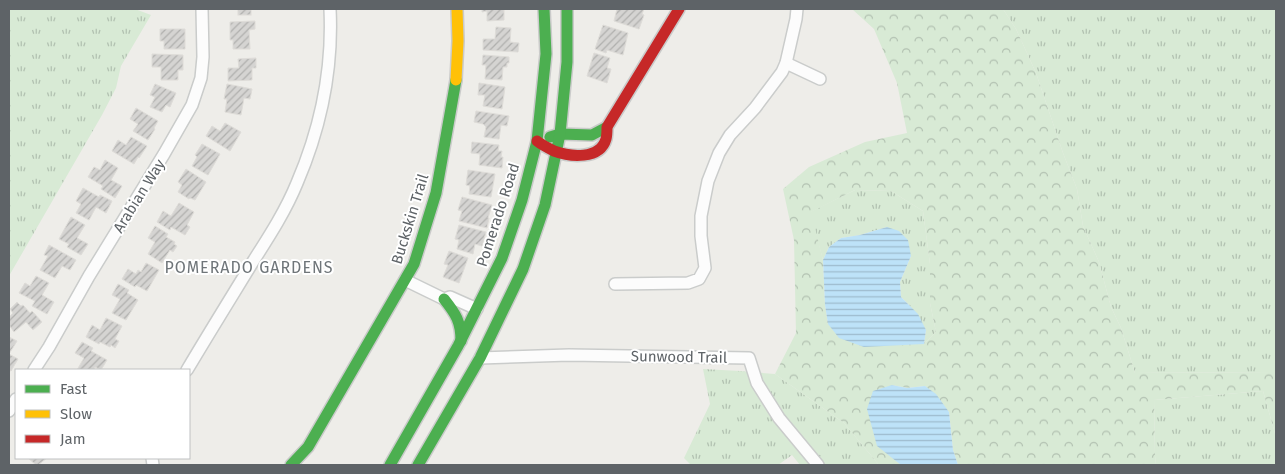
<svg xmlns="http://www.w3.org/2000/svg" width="1285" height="474" font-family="'Fira Sans',sans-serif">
  <defs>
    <pattern id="grass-tufts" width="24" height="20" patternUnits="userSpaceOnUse" patternTransform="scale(1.25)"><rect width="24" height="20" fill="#d8ead5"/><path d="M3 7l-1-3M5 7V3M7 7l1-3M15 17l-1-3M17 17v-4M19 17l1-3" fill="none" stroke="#b2c1b1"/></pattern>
    <pattern id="forest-crowns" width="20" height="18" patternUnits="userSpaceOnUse" patternTransform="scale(1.25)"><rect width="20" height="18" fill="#d8ead5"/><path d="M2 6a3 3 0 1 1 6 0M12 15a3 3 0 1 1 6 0" fill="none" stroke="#b2c1b1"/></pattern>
    <pattern id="water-rules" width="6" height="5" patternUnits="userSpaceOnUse" patternTransform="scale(1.25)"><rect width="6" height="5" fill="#bde2f8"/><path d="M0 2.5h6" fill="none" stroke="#9dbbcd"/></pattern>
    <pattern id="building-hatch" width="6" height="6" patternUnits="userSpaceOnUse" patternTransform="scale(1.25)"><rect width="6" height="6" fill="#d5d4d2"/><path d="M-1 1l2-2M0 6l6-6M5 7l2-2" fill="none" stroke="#b0b0ae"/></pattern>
  </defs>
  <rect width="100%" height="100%" fill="#eeede9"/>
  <!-- grass -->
  <g fill="url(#grass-tufts)">
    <polygon points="9,9 135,9 151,15 121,66 116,88 102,115 9,276"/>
    <polygon points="1003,9 1276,9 1276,372 1135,373 1121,328 1111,307 1099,262 1083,226 1077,189 1063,153 1036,73 1016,29"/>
    <polygon points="855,190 891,191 923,211 930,264 930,303 936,332 924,344 926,330 909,305 901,297 900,282 911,256 887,227 860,235 841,238 829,247 823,260 810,212"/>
    <polygon points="703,369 740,371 775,374 844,423 879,465 800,465 792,455 778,465 691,465 684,458 710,404"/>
    <polygon points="1263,391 1276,437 1276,465 1156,465 1155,456 1154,400"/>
  </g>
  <!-- forest -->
  <path fill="url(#forest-crowns)" fill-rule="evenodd" d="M852,9H1003L1016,29L1036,73L1063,153L1077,189L1083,226L1099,262L1111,307L1121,328L1135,373L1276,372V437L1263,391L1154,400L1155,456L1156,465H958L953,450L949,412L925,386L907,388L892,385L894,459L901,465H879L844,423L775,374L796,333L794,240L783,189L809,167L865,142L907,133L897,83L874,29ZM855,190L891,191L923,211L930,264V303L936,332L924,344L828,324L825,305L823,260L811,212Z"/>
  <!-- water -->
  <g fill="url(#water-rules)">
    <polygon points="887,227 899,231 908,240 911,256 900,282 901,297 918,314 926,330 924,344 864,347 839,338 828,324 825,305 823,260 829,247 841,238 860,235"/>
    <polygon points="892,385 907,388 925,386 936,394 949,412 953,450 958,465 901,465 877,446 867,409 873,391"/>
  </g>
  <!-- building -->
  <g fill="url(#building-hatch)" stroke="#dedcd8">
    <rect x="238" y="9" width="13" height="6"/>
    <polygon points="482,9 504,9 504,20 487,21 487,11 482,12"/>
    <polygon points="617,9 644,9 642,14 644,15 639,29 614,21"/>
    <polygon points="255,21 255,29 249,30 250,49 233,49 233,40 230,40 230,22"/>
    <polygon points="603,25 628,33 623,55 607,50 606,53 595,49"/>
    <polygon points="496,27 511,28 510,42 519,43 518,52 483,50 483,39 495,39"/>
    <polygon points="160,29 185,29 185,49 164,49 164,41 160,41"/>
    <polygon points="594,53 610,58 607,68 611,69 607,83 587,76"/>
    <polygon points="152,54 183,55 183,70 178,70 178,80 161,80 161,67 152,67"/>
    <polygon points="483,55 509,57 509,63 507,63 507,67 503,67 502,80 485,79 486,65 482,65"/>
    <polygon points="256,58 256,68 252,68 252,80 228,81 228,68 239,68 238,59"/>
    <polygon points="479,83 505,87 502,109 483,106 485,95 478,95"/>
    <polygon points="155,84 176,93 170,107 166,105 162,112 150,107 155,97 150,95"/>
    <polygon points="227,84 252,89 250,99 244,98 241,115 225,112 227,99 224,99"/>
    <polygon points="136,108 158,121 154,128 155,129 148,140 133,131 138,124 130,119"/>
    <polygon points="476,111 509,116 507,126 501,125 499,139 484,137 486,127 483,124 474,122"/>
    <polygon points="225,123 241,132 230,151 206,136 212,126 220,131"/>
    <polygon points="131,137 147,146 139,158 138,157 134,164 112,151 118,140 126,145"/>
    <polygon points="472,142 499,145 498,151 502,151 501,157 503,157 502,168 479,165 480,154 471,153"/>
    <polygon points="202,144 220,154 208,175 192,166 197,157 195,155"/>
    <polygon points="105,160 118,168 111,180 122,186 115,198 101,189 103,186 88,177 94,167 100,170"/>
    <polygon points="186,169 206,182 195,200 190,198 189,199 178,192 182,185 178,182"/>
    <polygon points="468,170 495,174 491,197 469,194 470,186 466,185"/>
    <polygon points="83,188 99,197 100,195 112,201 106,213 96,207 89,220 76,213 81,204 76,201"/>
    <polygon points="462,197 492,205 488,218 489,218 487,228 459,221 462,211 458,210"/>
    <polygon points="179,203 194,212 187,225 190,227 185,235 171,227 170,230 157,222 163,211 171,216"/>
    <polygon points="71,217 85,225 77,238 88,244 81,255 67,247 69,244 59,239"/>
    <polygon points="459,225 486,232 482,246 475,244 473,254 457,249 459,240 455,239"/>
    <polygon points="155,226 168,234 166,237 175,242 174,244 177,246 173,252 170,250 162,263 148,254 155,242 148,238"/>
    <polygon points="49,245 76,260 70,270 62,266 55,278 40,270 48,256 44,255"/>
    <polygon points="449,251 468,258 459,283 443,277 448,265 444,264"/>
    <polygon points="146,263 159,270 147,291 136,285 135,287 122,279 128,269 136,274 138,270 141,272"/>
    <polygon points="36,276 49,283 42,295 54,302 47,314 32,306 35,301 19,293 25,283 30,286"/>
    <polygon points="118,284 129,290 127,293 138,300 126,320 112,313 120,299 112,295"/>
    <polygon points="17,302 21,306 23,305 30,313 32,311 42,322 33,330 26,322 14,332 9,325 9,317 13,313 10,309"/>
    <polygon points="106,318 122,326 115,339 119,341 115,348 111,345 110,347 100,342 99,344 86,337 92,325 100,330"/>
    <polygon points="9,337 17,341 9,354 18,359 11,371 9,370"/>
    <polygon points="82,342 93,348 91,351 107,360 101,370 95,367 94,370 77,370 84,358 75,353"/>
    <polygon points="28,458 47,458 38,465 36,465"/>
  </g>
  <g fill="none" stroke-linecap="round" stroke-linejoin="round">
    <defs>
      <g id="street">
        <polyline points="786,63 820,79"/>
        <polyline points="405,280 444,299 450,297 477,309"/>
        <polyline points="615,284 688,283 699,279 705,268 701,236 701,216 708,181 719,153 730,135 755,108 782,72 786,63 796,19 797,9"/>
        <polyline points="480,358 569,355 749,358 757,383 779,418 818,465"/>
        <polyline points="34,370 49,347 89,276 164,154 192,105 201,78 203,57 202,9"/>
        <path d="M187,370C209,333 232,296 254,260C270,235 286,210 297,183C321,127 333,70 330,9"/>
        <polyline points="9,411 16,399"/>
        <polyline points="152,458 153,465"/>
      </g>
      <g id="fast">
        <polyline points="550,137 560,134 592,135 607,127"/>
        <path d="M444,299C456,314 461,322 461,341"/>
        <polyline points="291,465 308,447 414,264 436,193 456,80"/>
        <polyline points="390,465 458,346 502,258 522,200 537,141 546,54 544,9"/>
        <polyline points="418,465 480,358 523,269 545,205 560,134 567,62 567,9"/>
      </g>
      <polyline id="slow" points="456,80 458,41 457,9"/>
      <path id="jam" d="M537,141C542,145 548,148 554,151C570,157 600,160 606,139C607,135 607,131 607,127L679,9"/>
    </defs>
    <!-- street casing -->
    <use href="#street" stroke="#cacccb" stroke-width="14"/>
    <!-- fast casing -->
    <use href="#fast" stroke="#cacbca" stroke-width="14"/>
    <!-- slow casing -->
    <use href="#slow" stroke="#cacbca" stroke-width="14"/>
    <!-- jam casing -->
    <use href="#jam" stroke="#cacbca" stroke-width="14"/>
    <!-- street -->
    <use href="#street" stroke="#fcfcfc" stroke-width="11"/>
    <!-- fast -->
    <use href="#fast" stroke="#4caf50" stroke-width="11"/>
    <!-- slow -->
    <use href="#slow" stroke="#ffc107" stroke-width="11"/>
    <!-- jam -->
    <use href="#jam" stroke="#c62828" stroke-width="11"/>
  </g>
  <g text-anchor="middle" stroke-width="4" stroke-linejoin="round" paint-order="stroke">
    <!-- street labels -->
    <g font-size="15" fill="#5e6367" stroke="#fff">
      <text transform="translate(139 196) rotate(-58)" y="5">Arabian Way</text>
      <text transform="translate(498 215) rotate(-72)" y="5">Pomerado Road</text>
      <text transform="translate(410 219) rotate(-73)" y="5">Buckskin Trail</text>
      <text transform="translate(679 357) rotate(1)" y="5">Sunwood Trail</text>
    </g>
    <!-- neighbourhood labels -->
    <g font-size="16" letter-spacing="1" fill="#6f7579" stroke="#fff">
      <text x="249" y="273">POMERADO GARDENS</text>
    </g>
  </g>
  <!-- border -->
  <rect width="1285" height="474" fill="none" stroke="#5e6367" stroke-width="20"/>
  <!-- legend -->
  <rect x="15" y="369" width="175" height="90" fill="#ffffff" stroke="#bfc1c2"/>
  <rect x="25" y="385" width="25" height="8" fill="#4caf50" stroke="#bfc1c2"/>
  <text x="60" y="394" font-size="15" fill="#5e6367">Fast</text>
  <rect x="25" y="410" width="25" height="8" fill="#ffc107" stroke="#bfc1c2"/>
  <text x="60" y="419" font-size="15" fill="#5e6367">Slow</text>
  <rect x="25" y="435" width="25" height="8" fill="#c62828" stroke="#bfc1c2"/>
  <text x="60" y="444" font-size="15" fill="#5e6367">Jam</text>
</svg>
